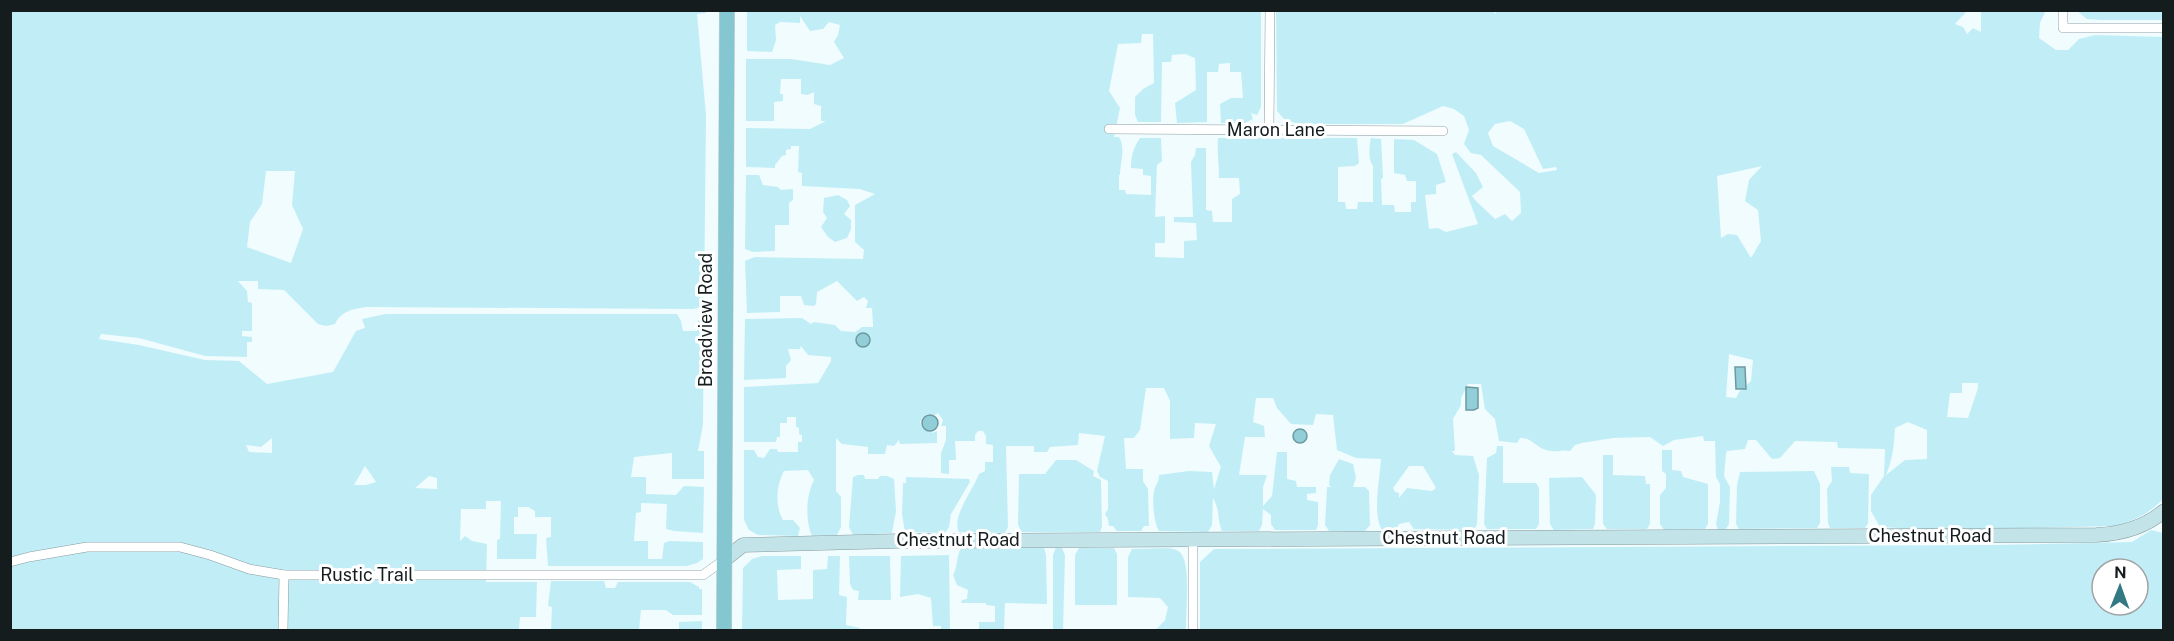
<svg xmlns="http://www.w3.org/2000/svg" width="2174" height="641" font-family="'Public Sans',sans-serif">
  <rect width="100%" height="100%" fill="#f0fcfe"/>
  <!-- green -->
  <g fill="#c1eef6" fill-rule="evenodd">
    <path d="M1493,10L1495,14L1498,10H1968L1955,24L1963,27L1967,34L1973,28L1981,32V11L2046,10L2040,23L2039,38L2056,50H2068L2079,39L2095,35L2163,37V499C2150,513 2134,521 2115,526L1938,530L1880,527L1871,511V495L1884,476L1885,449L1838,448L1837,442L1795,441L1780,458L1772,459L1756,440H1748L1745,449L1727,451L1726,454L1724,476L1730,487L1729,524L1726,529L1718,530L1716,524L1720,502V484L1716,477L1715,441H1704L1703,436L1674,440L1663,446L1650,437L1613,438L1582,443L1575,445L1570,451C1562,449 1555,453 1546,450C1535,447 1533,438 1520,438L1517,443L1499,441L1495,419L1485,409L1481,384H1468L1461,398V405L1453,419L1455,451H1452L1455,455L1473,456L1479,475L1477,524L1474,530L1414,529L1409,522L1399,524L1396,530H1382C1372,514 1380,478 1381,459L1356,458L1337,450L1333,415L1316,414L1313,425L1291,424L1277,408L1273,398H1256L1253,422L1264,426L1265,437H1245L1239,475H1267L1263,487V506L1272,496L1277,452H1287V479L1296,481L1297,487H1316V493L1307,494V500L1318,502V525L1316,530H1275L1271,524V515L1263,509L1262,525L1259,531H1222C1217,520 1220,509 1213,498L1212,525L1208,532L1159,531C1154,524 1151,497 1155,488C1157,483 1159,481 1159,475L1189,471L1212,472L1214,489L1221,467L1209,446L1216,424L1195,423L1194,438L1170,439V401L1164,388H1146L1140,430L1134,438H1124L1126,469H1143V481L1148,489L1149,526H1144L1141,531H1117L1113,526H1109L1108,519L1105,514L1108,509V481L1100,477L1097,471L1105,436L1079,433L1078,445L1050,447L1047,452H1034V446H1006L1008,527L1005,533L959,532C951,517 973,490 979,474L985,471V462H993V445L986,444V436L983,431H978L975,435V441H955L956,460H949V474L941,473V453L946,440V426H941L943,420L938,413L933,416L928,414L923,417L920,422C922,427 924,431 931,431L932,433L937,431V443L900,444L899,440L894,446L887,445L885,454H868V447L842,444L836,438V491L841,497V527L837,535L812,536C805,520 806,495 814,480L808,470L784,471C776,486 775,506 783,520H793L800,528L798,536L758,535L749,530L744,520V450H754L758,457L764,458L770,449H777L778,452H798V442H802V435L799,434V428L796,427V417H787V423H780V437H777L776,442H744V387L818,383L831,361V357L808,355L801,346L800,349H788L791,360L786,366V378L744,380L745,319L802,318L811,324L814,322L835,325L841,331L855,332L862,327H873V325L872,308H866L868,301L864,297L857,301L837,281L817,292L816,304L814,306L804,305L801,296H780V312L747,313L745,261L755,257L863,259L864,250L855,242V205L875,194L860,189L802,186V173L798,172L799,146H791V149L786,150V155L782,156L775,165V168L746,167V128L810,129L826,121H821V106L814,104V92L808,95L801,94V79H781L780,94H783V101L774,102V121H746V59H791L830,65L844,58L834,42L838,35L840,25L829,22L823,29L810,31L800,16V23L780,22L775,25L776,40L772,52L747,51V11H1261V107L1257,115L1251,113L1253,119L1245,123H1221L1220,104L1231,98H1243L1241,72H1230V63L1219,64L1218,72H1207V122L1177,123L1175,103L1196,90L1195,58L1185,54L1172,55L1171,62H1162L1161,122H1138L1135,115V97L1143,89L1154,83L1153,34H1142L1141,43L1118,44L1109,91L1120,108L1114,137H1119C1126,148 1120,162 1120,175H1119V190H1125L1126,194L1151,195V176L1143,175V169L1131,168C1131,157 1133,148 1140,138H1161L1162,161L1157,165L1155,217L1165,216V243H1155V257L1184,258V241L1197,240L1196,223L1174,222V217H1193L1191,162L1195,155L1196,148H1206V210L1212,211L1213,222H1232V199L1240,194L1239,178H1219C1219,164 1217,152 1218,138H1357L1359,163L1355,166L1338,167V202H1345L1346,209H1357L1358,202H1373V166C1368,159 1369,147 1371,138L1381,139L1383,178L1381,179L1382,205H1394L1395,212H1411V202H1416V181H1407L1405,175L1394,173V139L1414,140L1437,154L1446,182L1436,185V194L1425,195L1429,229L1438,228L1446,232L1478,224L1452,154L1456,152L1476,173L1483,187L1472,196L1475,200L1495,219L1505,214L1512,221L1521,213L1520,192L1481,155L1471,153L1464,144L1469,130L1464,116L1454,109L1443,106L1403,124H1299L1285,120L1277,111L1276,11ZM1510,121L1524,129L1543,169L1556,167L1557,170L1539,173L1493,146L1488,133L1495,124ZM1762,166L1749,180L1745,201L1758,210L1761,241L1751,258L1737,235L1728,234L1721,238L1717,176ZM1729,354L1753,360L1751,381L1739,392L1736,398L1726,397ZM1962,383H1978V388L1968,418L1947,417L1950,393H1962ZM1908,422L1927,430V459L1905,460L1886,475C1893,459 1894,445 1895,428ZM1409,466H1423L1436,488L1432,491L1407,488L1399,498V493L1395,492L1393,488Z"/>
    <path d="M10,11H706V13L697,14L706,115L704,306L693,309L366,307C353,309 341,311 335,324L326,326L318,324L284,290L258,289V281H238L247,291L248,302L252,303V331H242V336L252,337V342H247V357L205,356L139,338L101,334L99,339L139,345L205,360L239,361L267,384L333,372L356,331L365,328L362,319L386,314H677L681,321L683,331H697L698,320L704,319L703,424L698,451H704V479H672V453L634,457L631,477H646V494L676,495L684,486L704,487L703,533L674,531L666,529L667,504L641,503V512L636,513L634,541H648V559H662L664,543L669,541L703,542V559L697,563L687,566H548L546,538L551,537V517H535V511L528,507H518V517H514V534H537L536,559H497V540L500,539L501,501H486V509H461L460,541L465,536L472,541L487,544L486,582H537L536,617H520L519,630H11ZM266,171H295L292,205L303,229L291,263L247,247L250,222L262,204ZM272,438V453L249,452L246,445L261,447ZM365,466L376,482L366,485H354ZM429,476L437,478V489L415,488Z"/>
    <polygon points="2077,11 2163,11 2163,20 2100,20 2087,19"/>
    <polygon points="746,175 759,175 763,185 778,187 781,190 793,189 793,200 789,203 789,225 775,225 775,251 753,252 745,249"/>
    <polygon points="838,195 847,200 850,206 844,214 851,220 851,229 847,238 835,242 828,237 821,227 827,218 823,212 824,198"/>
    <polygon points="1497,446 1503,446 1503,483 1536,483 1539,488 1539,524 1536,529 1487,529 1484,524 1487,458 1496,453"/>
    <polygon points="1662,450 1672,450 1672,470 1681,471 1683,477 1708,484 1708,524 1705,529 1664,530 1660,524 1660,495 1666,488 1666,474 1662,471"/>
    <polygon points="1603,455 1613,455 1613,475 1645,476 1646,484 1650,484 1650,524 1647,529 1607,529 1603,524"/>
    <polygon points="1339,459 1353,464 1356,478 1353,487 1365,487 1369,491 1370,525 1365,531 1329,531 1325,525 1327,487 1331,487 1329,485 1330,475"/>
    <polygon points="1056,460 1076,460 1094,471 1093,476 1101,480 1102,526 1100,532 1021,532 1018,524 1019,474 1045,474"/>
    <polygon points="1831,467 1849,467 1850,473 1869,474 1868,523 1865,528 1830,528 1828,523 1827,489 1832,481"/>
    <polygon points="1814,471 1820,484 1820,523 1817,528 1739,529 1736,524 1737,485 1740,472"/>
    <polygon points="858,475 864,475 865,479 878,479 880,476 887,476 894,479 896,511 892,533 853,535 849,527 853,477"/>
    <polygon points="906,477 969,479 970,482 951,514 949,527 945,533 905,532 902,514 903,483 906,483"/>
    <polygon points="1582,477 1596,495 1595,524 1593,529 1554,530 1550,524 1549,478"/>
    <path d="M2151,530L2163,533V630H1200V562L1214,549L1994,545L2132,542ZM2102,569H2138V605H2102Z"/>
    <polygon points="1056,547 1062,548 1065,555 1063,630 1053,630 1053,555"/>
    <path d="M961,548H1044L1046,555L1047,604L1005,603L1004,630H1017H979V622H995V606L986,605V603H961L962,600L967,599L968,590L957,585L953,575C958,566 956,557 961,548Z"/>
    <polygon points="1079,548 1114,548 1117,554 1117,605 1075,605 1075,555"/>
    <path d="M1167,548C1175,549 1180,550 1183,557C1190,571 1186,613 1186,630H1156L1165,620L1168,607L1160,598L1128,597V557L1132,549Z"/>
    <polygon points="949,555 950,630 941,630 941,626 933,626 931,598 918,594 900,597 901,556"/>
    <polygon points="762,556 801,556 801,569 777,570 778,600 813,599 813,570 827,569 828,556 840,556 839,595 847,597 846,625 860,628 860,630 742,630 743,568 752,559"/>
    <polygon points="849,556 890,556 891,600 858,600 859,591 853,590 850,584"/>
    <polygon points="551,581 604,581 606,588 615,588 618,582 690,582 699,587 699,589 702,589 702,615 673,615 666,610 641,610 639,630 551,630 552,607 548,606"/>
    <polygon points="702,621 702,630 679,630 679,622"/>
  </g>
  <!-- water -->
  <g fill="#92ced8" stroke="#6c99a0" stroke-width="1.5">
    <circle cx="863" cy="340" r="7"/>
    <polygon points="1735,367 1745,367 1746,389 1736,389"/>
    <polygon points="1466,387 1478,388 1478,408 1474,410 1466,410"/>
    <circle cx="930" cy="423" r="8"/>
    <circle cx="1300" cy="436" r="7"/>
  </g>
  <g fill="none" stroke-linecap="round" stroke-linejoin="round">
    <defs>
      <g id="street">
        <polyline points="2063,10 2063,28 2164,28"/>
        <polyline points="1109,129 1443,131"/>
        <polyline points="1269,130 1270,10"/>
        <polyline points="1193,539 1193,630"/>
        <polyline points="10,562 29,557 87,547 180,547 210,555 249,569 284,575 703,575 724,560"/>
        <polyline points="283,630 284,575"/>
      </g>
      <path id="secondary" d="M724,560L743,545L897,541L2096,535C2121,534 2144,528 2164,511"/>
      <polyline id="primary" points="724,630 727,10"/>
    </defs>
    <!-- street casing -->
    <use href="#street" stroke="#899b9e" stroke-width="10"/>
    <!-- secondary casing -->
    <use href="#secondary" stroke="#899b9e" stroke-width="15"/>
    <!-- primary casing -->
    <use href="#primary" stroke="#d5d6d6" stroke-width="16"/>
    <!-- street -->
    <use href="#street" stroke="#fff" stroke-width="9"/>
    <!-- secondary -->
    <use href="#secondary" stroke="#c2e3e8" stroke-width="14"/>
    <!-- primary -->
    <use href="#primary" stroke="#85c7d1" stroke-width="15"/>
  </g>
  <g text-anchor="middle" stroke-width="6" stroke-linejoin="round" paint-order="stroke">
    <!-- street labels -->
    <g font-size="18" fill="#151c1d" stroke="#fff">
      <text x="1276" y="136">Maron Lane</text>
      <text transform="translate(706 320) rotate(-90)" y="6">Broadview Road</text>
      <text x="1930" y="542">Chestnut Road</text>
      <text x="1444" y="544">Chestnut Road</text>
      <text x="958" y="546">Chestnut Road</text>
      <text x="367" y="581">Rustic Trail</text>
    </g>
  </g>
  <!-- border -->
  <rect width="2174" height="641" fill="none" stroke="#151c1d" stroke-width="24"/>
  <!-- north arrow -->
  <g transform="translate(2120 587) rotate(1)"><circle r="28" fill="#ffffff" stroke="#a1a4a5" stroke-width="1.5"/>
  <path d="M0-4.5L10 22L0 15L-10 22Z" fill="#327984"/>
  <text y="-9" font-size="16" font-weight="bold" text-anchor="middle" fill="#151c1d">N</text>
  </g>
</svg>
